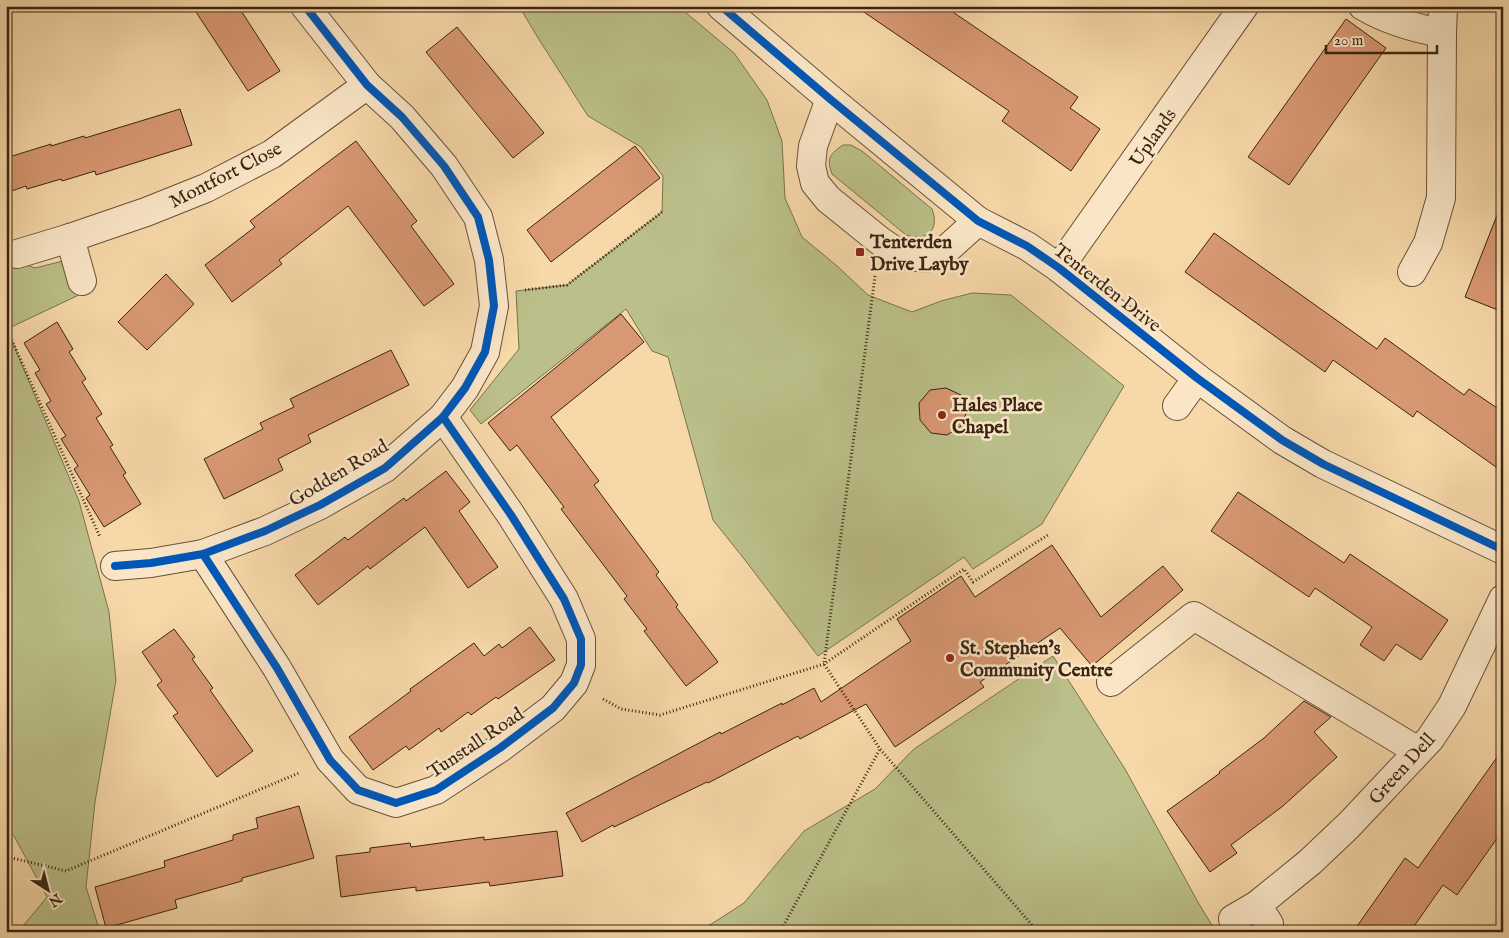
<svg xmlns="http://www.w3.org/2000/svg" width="1509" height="938" font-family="'IM FELL English',serif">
  <rect width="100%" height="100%" fill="#f7d8a9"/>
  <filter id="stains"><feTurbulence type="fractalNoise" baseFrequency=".004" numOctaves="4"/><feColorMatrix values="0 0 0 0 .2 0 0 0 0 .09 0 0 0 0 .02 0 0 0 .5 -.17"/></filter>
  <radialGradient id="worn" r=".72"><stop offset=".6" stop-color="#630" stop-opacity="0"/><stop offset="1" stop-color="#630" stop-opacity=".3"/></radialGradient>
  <!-- green -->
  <g fill="#bbbf89" stroke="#7a724d">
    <polygon points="519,6 678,6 734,53 767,100 782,141 785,198 802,237 836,265 868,295 912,312 941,301 972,293 1011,295 1124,386 1042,524 973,569 964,557 818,656 745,560 713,520 668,357 652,351 626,309 481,424 470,410 519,349 516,291 567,285 662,212 663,176 641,147 588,116 538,38"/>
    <path d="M843,145H851L862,151L932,209C940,230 927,242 906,235L832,174C826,158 830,154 843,145Z"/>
    <polygon points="6,244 19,262 35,268 67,260 81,294 7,329 79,501 109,612 116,680 95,802 86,887 100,932 18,932 47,897 14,836 6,829"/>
    <polygon points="1053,656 1125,769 1199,904 1216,932 699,932 744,903 804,831 875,789 914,749"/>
  </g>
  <!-- building -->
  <g fill="#d89873" stroke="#3a2411">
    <polygon points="192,6 238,6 280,71 248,91"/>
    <polygon points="855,6 944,6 1078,97 1070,108 1100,129 1071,171 1002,121 1009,111"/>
    <polygon points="1346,19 1386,48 1289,185 1248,157"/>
    <polygon points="457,27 544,133 513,158 426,52"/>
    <polygon points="180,109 192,145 96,175 95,171 62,181 61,179 27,189 26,186 6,193 6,158 51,144 51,146 84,136 85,138"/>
    <polygon points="356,141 417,221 411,226 454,284 424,306 348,206 279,260 282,264 232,302 205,265 255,227 250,221"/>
    <polygon points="635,146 660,178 551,262 527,230"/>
    <polygon points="1501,205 1503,206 1503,312 1465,297"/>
    <polygon points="1214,233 1377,349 1385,338 1464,395 1469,389 1503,412 1503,472 1417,411 1413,417 1333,360 1325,372 1185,272"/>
    <polygon points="166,274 194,304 147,350 118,322"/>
    <polygon points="621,314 644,342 551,417 599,481 594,485 659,572 656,575 678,605 676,607 718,662 686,686 644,631 647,629 624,599 627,596 561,509 564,507 517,445 510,451 488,423"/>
    <polygon points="57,322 73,349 69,352 86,379 82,382 102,414 96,418 113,445 110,447 126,473 123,475 141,504 104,527 86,498 90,495 74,469 78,466 61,439 66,436 46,404 51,401 35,373 40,370 24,343"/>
    <polygon points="391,350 409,385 308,435 311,442 278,459 283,470 224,499 204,459 263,429 260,423 294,407 290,399"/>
    <polygon points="946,388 961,395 967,411 961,426 947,435 931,433 920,420 919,403 930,390"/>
    <polygon points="446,471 470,502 459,511 498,567 468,588 425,527 370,569 368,566 318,605 295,575 345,537 348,540 404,498 406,501"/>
    <polygon points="1238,492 1344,563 1350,554 1448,620 1421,660 1396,644 1384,661 1360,645 1372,627 1315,588 1309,597 1211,531"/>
    <polygon points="1052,545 1101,617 1163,566 1183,590 1092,666 1060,628 980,682 984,687 895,747 866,704 800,739 798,736 708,783 707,782 614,827 613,825 582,842 566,813 720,732 721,734 782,703 782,705 814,688 821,702 911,641 897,619 961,576 975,597"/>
    <polygon points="530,627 555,660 498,699 496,697 471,715 468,712 441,732 439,728 409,750 406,746 373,770 349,737 411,691 410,689 474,643 484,656 499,644 502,648"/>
    <polygon points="174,629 195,657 192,659 213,688 210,690 253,751 217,777 173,716 178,713 157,685 162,681 142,652"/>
    <polygon points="1304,701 1331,717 1314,732 1337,757 1283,806 1231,845 1237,853 1210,872 1167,811 1220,773 1219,772 1264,738"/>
    <polygon points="1503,749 1503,830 1457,895 1443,885 1410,932 1353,932 1405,858 1418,868"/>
    <polygon points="299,806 314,858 242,878 242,881 175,900 177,908 106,928 95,887 165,867 164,861 233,840 233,835 258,828 256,818"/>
    <polygon points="557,831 563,876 490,886 489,882 416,891 416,887 341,897 336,856 370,852 370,848 410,843 411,847 484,837 484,840"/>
  </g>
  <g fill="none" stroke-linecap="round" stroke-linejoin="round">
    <defs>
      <g id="minor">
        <polyline points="721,6 830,99 978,221 1027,246 1059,268 1197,378 1282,440 1323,464 1503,550"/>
        <path d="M1363,6C1388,21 1413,28 1442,33"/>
        <polyline points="830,99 813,146 811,166 815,183 828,199 880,241 901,255 926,258 947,249 978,221"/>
        <polyline points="70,238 82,281"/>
        <polyline points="17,254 70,238 146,212 206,188 272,154 367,85"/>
        <polyline points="1059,268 1244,6"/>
        <polyline points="1412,272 1428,243 1441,198 1442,33 1443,6"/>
        <polyline points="1177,406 1197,378"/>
        <polyline points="203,554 277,668 330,760 358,790 396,803 436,790 500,748 553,708 574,683 581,665 581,639 564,599 511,515 443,417"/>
        <polyline points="115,566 151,563 203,554 265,531 320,505 385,468 443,417 465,388 485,352 494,306 489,260 478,217 444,166 402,117 367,85 305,6"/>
        <polyline points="1111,682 1194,616 1418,751"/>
        <polyline points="1257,905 1269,924"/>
        <polyline points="1233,919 1257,905 1310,862 1349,825 1430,739 1452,706 1503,599"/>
      </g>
    </defs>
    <!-- minor casing -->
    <use href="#minor" stroke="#695137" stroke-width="30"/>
    <!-- path -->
    <g stroke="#3a2411" stroke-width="3" stroke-dasharray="1 2.5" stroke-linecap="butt">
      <polyline points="875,276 824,664 880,749 1038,932"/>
      <polyline points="525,290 567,285 662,212"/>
      <polyline points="6,327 100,537"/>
      <polyline points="603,699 621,709 660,715 824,664 964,569 973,582 1048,535"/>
      <polyline points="6,864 12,858 66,871 299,773"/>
      <polyline points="780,932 880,749"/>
    </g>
    <!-- minor -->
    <use href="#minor" stroke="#fae6c7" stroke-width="28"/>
    <defs>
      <g id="cycleway">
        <polyline points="721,6 830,99 978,221 1027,246 1059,268 1197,378 1282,440 1323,464 1503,550"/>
        <polyline points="203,554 277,668 330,760 358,790 396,803 436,790 500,748 553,708 574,683 581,665 581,639 564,599 511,515 443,417"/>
        <polyline points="115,566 151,563 203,554 265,531 320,505 385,468 443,417 465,388 485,352 494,306 489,260 478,217 444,166 402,117 367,85 305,6"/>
      </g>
    </defs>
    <!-- cycleway casing -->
    <use href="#cycleway" stroke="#fae6c7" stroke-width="11"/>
    <!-- cycleway -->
    <use href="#cycleway" stroke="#0057b8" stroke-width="8"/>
  </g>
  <!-- markers -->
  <g fill="#8f2418" stroke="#fae6c7" stroke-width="2">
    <rect x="855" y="247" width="10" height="10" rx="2.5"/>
    <circle cx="942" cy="415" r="5"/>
    <circle cx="950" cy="658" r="5"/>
  </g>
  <g text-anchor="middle" stroke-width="5" stroke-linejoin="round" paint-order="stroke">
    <!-- street labels -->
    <g font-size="19" fill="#3a2411" stroke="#fae6c7">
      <text transform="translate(1152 137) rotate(-55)" y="7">Uplands</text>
      <text transform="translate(225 174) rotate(-27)" y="7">Montfort Close</text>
      <text transform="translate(1108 287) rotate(38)" y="7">Tenterden Drive</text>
      <text transform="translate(338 472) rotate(-31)" y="7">Godden Road</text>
      <text transform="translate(475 742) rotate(-34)" y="7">Tunstall Road</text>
      <text transform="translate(1401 768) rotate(-48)" y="7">Green Dell</text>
    </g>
    <!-- poi labels -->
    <g font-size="19" font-weight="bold" fill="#3a2411" stroke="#fae6c7" text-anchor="start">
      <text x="870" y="248">Tenterden<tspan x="870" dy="22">Drive Layby</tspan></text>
      <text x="952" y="411">Hales Place<tspan x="952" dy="22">Chapel</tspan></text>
      <text x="960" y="654">St. Stephen's<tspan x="960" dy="22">Community Centre</tspan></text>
    </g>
  </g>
  <!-- margin -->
  <rect width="1509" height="938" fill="none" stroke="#f7d8a9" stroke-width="25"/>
  <rect x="8" y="8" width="1494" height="923" fill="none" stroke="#3a2411" stroke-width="2.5"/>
  <rect x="12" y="12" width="1484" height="913" fill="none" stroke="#3a2411"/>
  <!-- north arrow -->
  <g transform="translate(48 890) rotate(144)" stroke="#fae6c7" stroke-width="4" paint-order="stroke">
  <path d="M0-4L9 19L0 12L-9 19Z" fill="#3a2411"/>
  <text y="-8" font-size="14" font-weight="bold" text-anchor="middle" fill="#3a2411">N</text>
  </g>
  <!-- scale -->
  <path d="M1326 45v8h111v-8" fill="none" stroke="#3a2411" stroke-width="2.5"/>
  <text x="1334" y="45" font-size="15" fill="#3a2411" stroke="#fae6c7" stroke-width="4" paint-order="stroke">20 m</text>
  <rect width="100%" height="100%" filter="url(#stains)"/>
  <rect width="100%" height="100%" fill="url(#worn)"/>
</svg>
